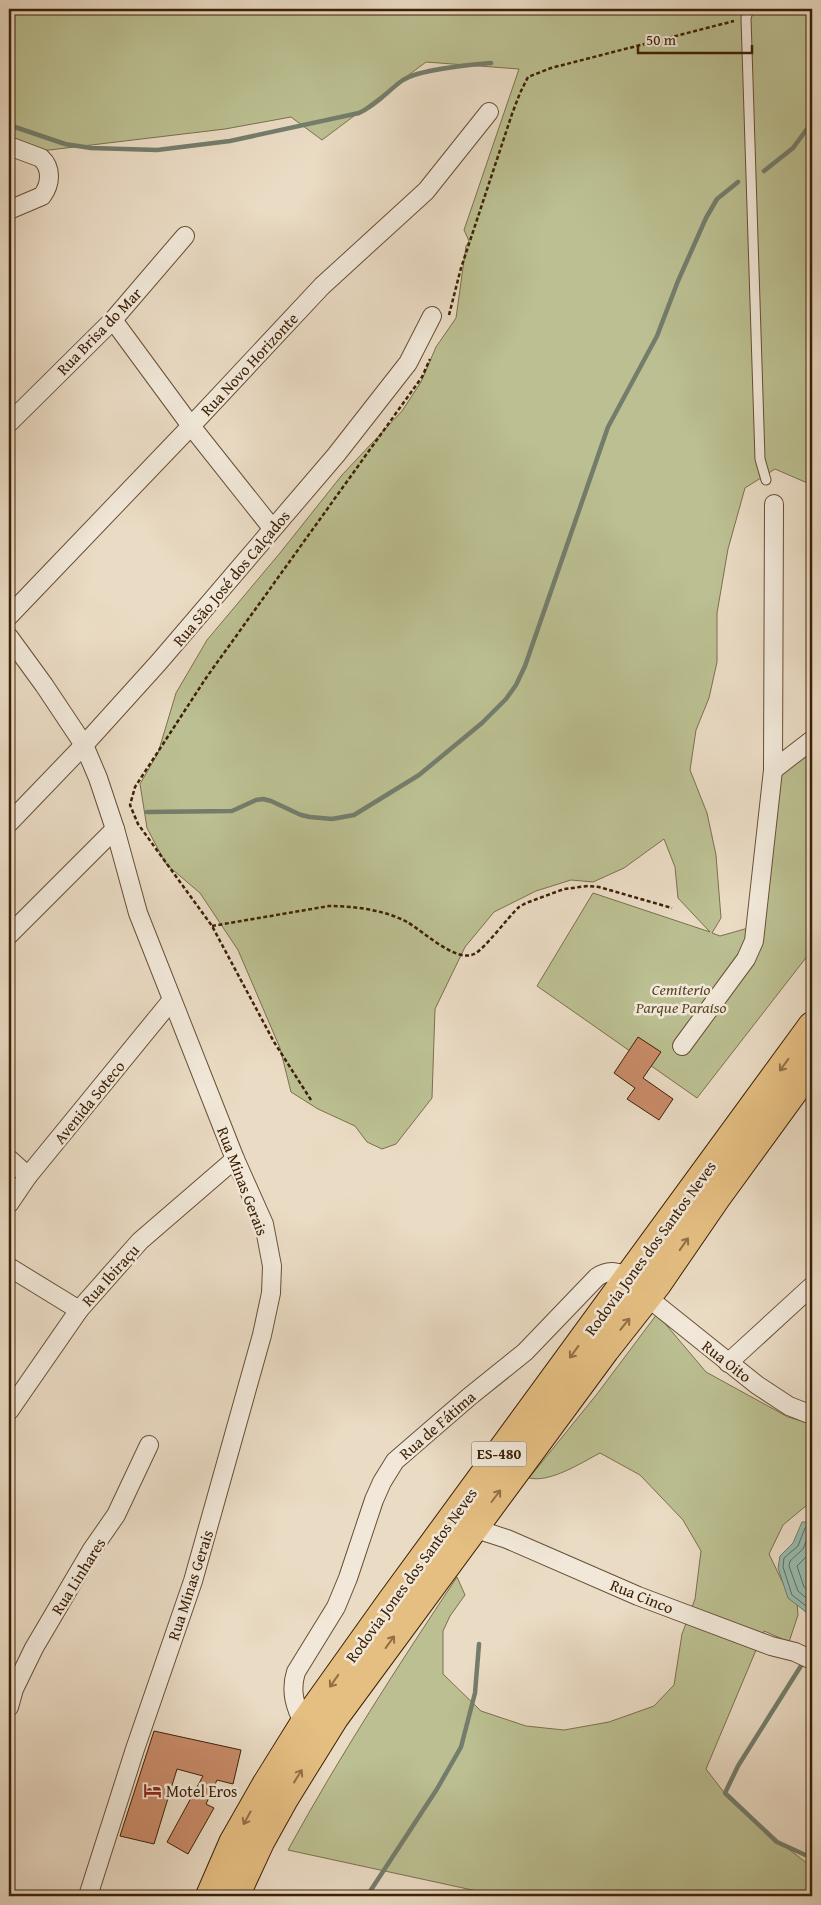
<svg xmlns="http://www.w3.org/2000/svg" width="821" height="1905" font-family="'Gentium Book Plus',serif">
  <rect width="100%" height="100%" fill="#eadbc4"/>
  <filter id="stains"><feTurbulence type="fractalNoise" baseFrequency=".004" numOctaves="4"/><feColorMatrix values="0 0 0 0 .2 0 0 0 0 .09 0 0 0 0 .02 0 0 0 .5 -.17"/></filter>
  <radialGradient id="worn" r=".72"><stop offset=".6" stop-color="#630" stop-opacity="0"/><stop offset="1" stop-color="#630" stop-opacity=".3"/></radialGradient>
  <!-- green -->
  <g fill="#bbbf91" stroke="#7c704b">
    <polygon points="9,9 812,9 812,485 775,469 745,488 728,549 717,613 717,662 709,698 696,730 690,770 707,813 716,855 721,918 712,933 720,936 759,925 774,778 812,748 812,950 697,1098 537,986 593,893 710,932 678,898 675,867 664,839 624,868 593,882 571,880 536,891 494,912 465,947 435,1009 432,1098 396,1144 382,1149 367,1142 355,1126 318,1109 291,1092 280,1048 238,950 200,893 166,864 147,828 140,784 158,753 176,693 207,640 280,553 342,475 402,411 421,382 436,347 456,318 466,246 469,241 464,230 519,69 426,62 322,140 291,117 225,129 41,151 9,140"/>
    <path d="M657,1314L706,1372L788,1417L812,1424V1505H807L783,1525L769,1554L782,1581L797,1603L798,1615L789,1642L764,1631L706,1769L726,1795L765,1831L812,1867V1896H500L288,1850C340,1755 398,1666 457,1577L465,1595L450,1616L443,1631V1674L481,1711L526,1726L564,1730L609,1722L654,1706L674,1685L682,1634L695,1599L701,1551L683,1520L640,1475L600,1453C581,1463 550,1483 529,1478L597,1394Z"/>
  </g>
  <!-- water -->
  <polygon fill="#98bbb0" stroke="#747d6c" points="802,1522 812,1522 812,1657 806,1655 810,1633 806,1612 788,1598 778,1568 780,1556 793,1543"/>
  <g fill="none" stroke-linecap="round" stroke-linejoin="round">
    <!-- shore -->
    <g stroke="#6a6e5a" stroke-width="1">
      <polyline points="812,1526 805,1528 798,1546 784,1558 783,1567 792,1595 810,1609 812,1619"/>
      <polyline points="812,1533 809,1534 803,1549 790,1561 789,1566 798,1591 812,1603"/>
      <polyline points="812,1546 808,1555 797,1566 804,1587 812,1593"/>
    </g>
    <!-- stream -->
    <g stroke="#747d6c" stroke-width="4.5">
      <path d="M9,125L65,144L91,148L157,150L230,141L359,113C379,104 387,91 403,80C420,69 469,65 491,63"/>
      <polyline points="764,171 793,148 812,122"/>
      <polyline points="147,812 232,811 256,800 263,799 271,801 301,815 310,817 332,819 354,815 419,775 482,723 506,699 516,685 525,666 608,427 657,336 678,281 706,218 717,199 738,182"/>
      <polyline points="804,1661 738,1766 725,1793 777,1842 812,1858"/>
      <polyline points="367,1896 437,1789 461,1747 475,1693 479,1644"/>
    </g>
  </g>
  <!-- building -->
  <g fill="#c98b69" stroke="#3d2005">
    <polygon points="638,1037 661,1052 643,1078 673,1099 659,1120 627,1099 635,1088 614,1073"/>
    <polygon points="154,1731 241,1750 233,1784 217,1780 206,1804 214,1808 188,1854 167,1842 203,1776 177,1769 154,1844 120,1836"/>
  </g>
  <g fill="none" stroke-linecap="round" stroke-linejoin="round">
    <defs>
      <polyline id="service" points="749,9 746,18 760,459 766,480"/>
      <g id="minor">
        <path d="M9,146L41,158C52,168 51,184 42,196L9,210"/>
        <polyline points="113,320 191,426 272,528"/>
        <polyline points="9,423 113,320 185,236"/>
        <polyline points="9,616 191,426 322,286 426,191 489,112"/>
        <polyline points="9,637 44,685 84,745 98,778 115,829 138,913 235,1159 264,1224 272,1266 271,1293 262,1335 193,1581 135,1749 88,1896"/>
        <polyline points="773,770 812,740"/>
        <polyline points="9,823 84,745 159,662 336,455 408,363 432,316"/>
        <polyline points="9,935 115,829"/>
        <polyline points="682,1046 746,959 754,941 773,770 774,504"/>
        <polyline points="9,1159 28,1176"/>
        <polyline points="9,1204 28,1176 171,1001"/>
        <polyline points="9,1267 79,1310"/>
        <polyline points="647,1297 757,1385 789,1406 812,1415"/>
        <polyline points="728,1363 812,1286"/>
        <polyline points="9,1411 79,1310 140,1241 235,1159"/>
        <polyline points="473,1528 507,1539 638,1596 771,1646 795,1652 812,1660"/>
        <polyline points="9,1707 14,1689 34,1648 91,1551 116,1515 149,1445"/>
        <path d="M304,1724C295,1707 290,1691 296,1672L336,1607L348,1578L374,1500L382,1482L395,1461L469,1397L525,1352L597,1277C609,1269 616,1272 629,1276"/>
      </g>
      <g id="primary">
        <polyline points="210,1896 233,1843 266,1785 304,1724 391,1602 812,1026"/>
        <polyline points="235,1896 260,1842 285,1797 334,1718 605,1350 657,1284 716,1198 812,1066"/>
      </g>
    </defs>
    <!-- service casing -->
    <use href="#service" stroke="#684f35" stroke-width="11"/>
    <!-- minor casing -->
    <use href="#minor" stroke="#684f35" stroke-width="20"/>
    <!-- primary casing -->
    <use href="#primary" stroke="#3d2005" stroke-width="30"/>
    <!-- path -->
    <g stroke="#3d2005" stroke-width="2.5" stroke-dasharray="4 2.5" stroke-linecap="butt">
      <polyline points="760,12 769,9"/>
      <polyline points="449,315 461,268 512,114 520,93 528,77 551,68 734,21"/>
      <path d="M212,926L329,906C354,906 385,910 407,922C423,931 456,963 474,954C484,950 508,917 519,907L526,903L564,889L588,886L599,887L672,908"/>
      <polyline points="311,1100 274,1042 212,926 138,824 130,805 135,787 206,678 422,377 430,359"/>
    </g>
    <!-- service -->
    <use href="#service" stroke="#f1e8d9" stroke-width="9"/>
    <!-- minor -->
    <use href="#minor" stroke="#f1e8d9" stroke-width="18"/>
    <!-- primary -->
    <use href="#primary" stroke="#e5be82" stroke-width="28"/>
  </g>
  <!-- one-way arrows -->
  <defs><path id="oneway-shaft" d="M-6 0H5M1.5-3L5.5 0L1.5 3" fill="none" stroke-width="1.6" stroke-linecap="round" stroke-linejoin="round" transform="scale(1.25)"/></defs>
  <g stroke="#916f44">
    <use href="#oneway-shaft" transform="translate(784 1065) rotate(126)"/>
    <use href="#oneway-shaft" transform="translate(684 1244) rotate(-55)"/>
    <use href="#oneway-shaft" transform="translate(625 1324) rotate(-51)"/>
    <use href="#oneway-shaft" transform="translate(574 1352) rotate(126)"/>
    <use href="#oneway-shaft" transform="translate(496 1496) rotate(-53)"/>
    <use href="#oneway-shaft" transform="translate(390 1642) rotate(-54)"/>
    <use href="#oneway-shaft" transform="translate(334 1681) rotate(125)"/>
    <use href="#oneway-shaft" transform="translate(298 1776) rotate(-58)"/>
    <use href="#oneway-shaft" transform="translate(247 1818) rotate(119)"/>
  </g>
  <!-- icons -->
  <defs>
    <symbol id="hotel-bare" viewBox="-9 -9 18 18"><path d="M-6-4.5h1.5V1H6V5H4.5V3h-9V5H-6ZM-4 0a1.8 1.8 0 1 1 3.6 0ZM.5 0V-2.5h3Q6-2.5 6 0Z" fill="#8f2418" stroke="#f1e8d9" stroke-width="2.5" paint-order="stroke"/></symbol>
  </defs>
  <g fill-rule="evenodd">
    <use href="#hotel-bare" x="140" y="1778" width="25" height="25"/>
  </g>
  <g text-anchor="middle" stroke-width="5" stroke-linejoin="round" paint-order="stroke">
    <!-- shield labels -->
    <rect fill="#f1e8d9" stroke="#735c45" stroke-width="1" x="471.5" y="1441.5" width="55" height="25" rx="4"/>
    <g font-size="15" font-weight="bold" fill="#3d2005">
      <text x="499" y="1459">ES-480</text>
    </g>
    <!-- street labels -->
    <g font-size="16" fill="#3d2005" stroke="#f1e8d9">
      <text transform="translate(99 331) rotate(-46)" y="6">Rua Brisa do Mar</text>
      <text transform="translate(249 364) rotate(-47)" y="6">Rua Novo Horizonte</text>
      <text transform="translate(231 578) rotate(-50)" y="6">Rua São José dos Calçados</text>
      <text transform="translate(89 1102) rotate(-51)" y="6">Avenida Soteco</text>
      <text transform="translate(243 1181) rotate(69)" y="6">Rua Minas Gerais</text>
      <text transform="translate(650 1248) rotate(-54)" y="6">Rodovia Jones dos Santos Neves</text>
      <text transform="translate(110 1275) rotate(-48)" y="6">Rua Ibiraçu</text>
      <text transform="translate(727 1361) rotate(38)" y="6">Rua Oito</text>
      <text transform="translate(437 1425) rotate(-41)" y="6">Rua de Fátima</text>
      <text transform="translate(411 1575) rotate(-54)" y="6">Rodovia Jones dos Santos Neves</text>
      <text transform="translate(78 1576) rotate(-58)" y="6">Rua Linhares</text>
      <text transform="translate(190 1585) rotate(-72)" y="6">Rua Minas Gerais</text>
      <text transform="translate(642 1596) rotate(22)" y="6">Rua Cinco</text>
    </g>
    <!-- park labels -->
    <g font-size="16" font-style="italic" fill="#5c4828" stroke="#f1e8d9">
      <text x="681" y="995">Cemiterio<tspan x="681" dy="18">Parque Paraiso</tspan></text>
    </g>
    <!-- poi labels -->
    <g font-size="16" fill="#3d2005" stroke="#f1e8d9" text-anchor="start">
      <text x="166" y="1797">Motel Eros</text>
    </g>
  </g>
  <!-- margin -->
  <rect width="821" height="1905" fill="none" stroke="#eadbc4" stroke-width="30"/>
  <rect x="10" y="10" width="801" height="1885" fill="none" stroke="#3d2005" stroke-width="2.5"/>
  <rect x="15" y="15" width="791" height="1875" fill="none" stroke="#3d2005"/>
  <!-- scale -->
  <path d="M638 45v8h114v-8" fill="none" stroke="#3d2005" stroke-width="2.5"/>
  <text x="646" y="45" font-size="15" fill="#3d2005" stroke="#f1e8d9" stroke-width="4" paint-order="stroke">50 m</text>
  <rect width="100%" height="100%" filter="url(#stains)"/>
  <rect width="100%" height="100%" fill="url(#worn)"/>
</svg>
